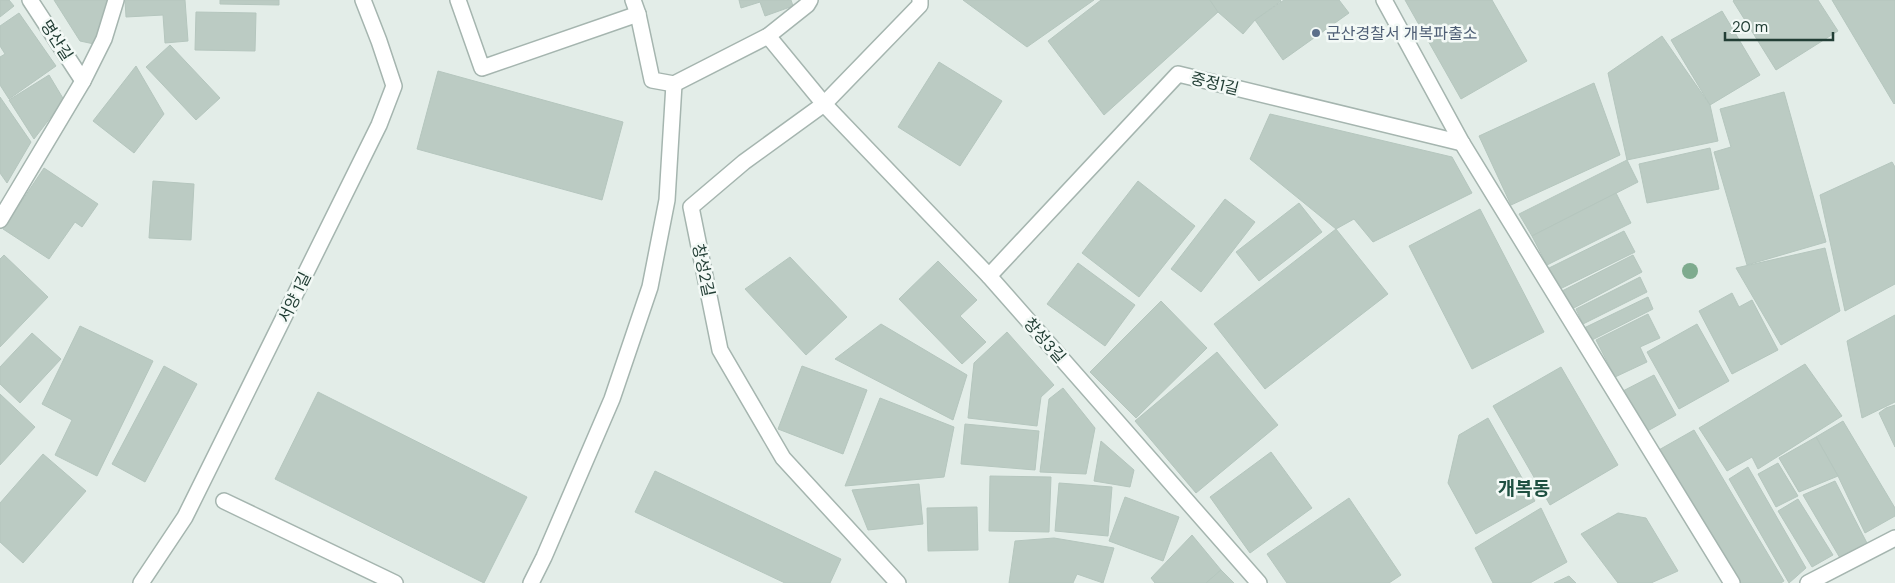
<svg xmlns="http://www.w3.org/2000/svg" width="1895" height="583" font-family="'DM Sans','Noto Sans KR',sans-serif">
  <rect width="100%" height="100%" fill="#e3ede8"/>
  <!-- building -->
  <g fill="#bbcbc3" stroke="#b5c6be">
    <polygon points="0,0 9,0 14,6 0,17"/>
    <polygon points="54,0 109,0 94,44 80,41"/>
    <polygon points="125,0 185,0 188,41 165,43 163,15 126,17"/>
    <polygon points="220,0 279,0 279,5 220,4"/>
    <polygon points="739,0 791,0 793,6 765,16 760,2 741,8"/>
    <polygon points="963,0 1094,0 1027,47"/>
    <polygon points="1101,0 1210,0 1218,12 1104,115 1048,41"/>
    <polygon points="1210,0 1280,0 1281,1 1255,20 1243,34 1218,12"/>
    <polygon points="1284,0 1339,0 1349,13 1283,60 1255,20"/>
    <polygon points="1405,0 1492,0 1527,61 1461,99"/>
    <polygon points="1734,0 1818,0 1838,31 1776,70 1733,1"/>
    <polygon points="1832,0 1895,0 1895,103 1894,104"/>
    <polygon points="1722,11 1760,75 1710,105 1671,40"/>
    <polygon points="196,12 256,13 255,51 195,50"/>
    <polygon points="19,13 56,66 9,99 0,85 0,57 5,54 0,46 0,26"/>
    <polygon points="1662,36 1710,105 1718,141 1627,160 1608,73"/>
    <polygon points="170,45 220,98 196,120 146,67"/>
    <polygon points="939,62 1002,101 960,166 898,127"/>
    <polygon points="136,66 164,114 134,153 93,121"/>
    <polygon points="438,71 623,122 602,200 417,149"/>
    <polygon points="49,75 64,100 34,139 9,100"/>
    <polygon points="1594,83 1620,155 1511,205 1479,136"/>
    <polygon points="1784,92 1826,242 1747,265 1714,152 1731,147 1720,109"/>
    <polygon points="0,97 31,142 7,183 0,173"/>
    <polygon points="1270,114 1452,157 1472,193 1373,242 1354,219 1336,229 1250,159"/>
    <polygon points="1710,148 1719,189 1647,203 1639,164"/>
    <polygon points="1627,160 1638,182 1532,236 1519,214"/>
    <polygon points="1892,162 1895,167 1895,284 1845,311 1820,195"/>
    <polygon points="44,168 98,204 82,227 75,222 49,259 3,229"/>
    <polygon points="153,181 194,184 191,240 149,238"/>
    <polygon points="1138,181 1195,226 1139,297 1082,253"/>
    <polygon points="1616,193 1631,223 1547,265 1532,236"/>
    <polygon points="1225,199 1255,222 1201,292 1171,269"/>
    <polygon points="1299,203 1322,232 1259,281 1236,252"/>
    <polygon points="1480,209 1544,332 1472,369 1409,246"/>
    <polygon points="1336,229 1388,294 1265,389 1214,324"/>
    <polygon points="1624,231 1635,252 1560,289 1549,268"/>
    <polygon points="1825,248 1840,311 1781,345 1736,268"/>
    <polygon points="4,255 48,297 0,347 0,259"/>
    <polygon points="1633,255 1642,272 1570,310 1560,292"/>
    <polygon points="790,257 847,317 806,355 745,289"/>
    <polygon points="938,261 977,300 960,316 986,342 962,364 899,299"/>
    <polygon points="1078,263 1135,305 1105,346 1047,304"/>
    <polygon points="1640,277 1647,292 1583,324 1576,309"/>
    <polygon points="1732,293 1739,307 1752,300 1778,350 1732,374 1699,311"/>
    <polygon points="1648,297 1653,309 1590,341 1584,328"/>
    <polygon points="1161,301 1207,348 1136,418 1090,372"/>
    <polygon points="1648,314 1660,338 1640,347 1647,362 1615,377 1596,340"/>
    <polygon points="1895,315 1895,402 1862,418 1847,341"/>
    <polygon points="881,324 967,375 953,420 835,359"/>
    <polygon points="1697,324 1729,381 1679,409 1647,352"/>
    <polygon points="80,326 153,361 97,476 55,455 72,420 42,404"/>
    <polygon points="1007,332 1054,385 1041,397 1037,426 968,418 974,363"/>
    <polygon points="32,333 61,359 20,403 0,384 0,367"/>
    <polygon points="1217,352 1278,425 1196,493 1135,421"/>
    <polygon points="1805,364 1842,416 1758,469 1752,457 1727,471 1699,428"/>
    <polygon points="164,366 197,384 145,482 112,464"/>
    <polygon points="802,366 867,390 843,454 778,429"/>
    <polygon points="1561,367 1618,465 1550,505 1493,406"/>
    <polygon points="1654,375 1676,415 1644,433 1621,392"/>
    <polygon points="1063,388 1095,428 1086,474 1040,472 1049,399"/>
    <polygon points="318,392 527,497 484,583 275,479"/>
    <polygon points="0,394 35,427 0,465"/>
    <polygon points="880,398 954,427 944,477 845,486"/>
    <polygon points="1895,405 1895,447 1879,413 1886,408"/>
    <polygon points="1488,418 1535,501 1476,534 1448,483 1459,435"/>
    <polygon points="1843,421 1895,508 1895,516 1865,533 1838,476 1816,437"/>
    <polygon points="965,424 1039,431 1035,470 961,464"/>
    <polygon points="1694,430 1784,581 1781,583 1736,583 1657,451"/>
    <polygon points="1816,437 1838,476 1799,492 1779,458"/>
    <polygon points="1101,441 1134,470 1130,487 1094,481"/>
    <polygon points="1271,452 1312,508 1250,553 1210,497"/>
    <polygon points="43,454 86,491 23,563 0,542 0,503"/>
    <polygon points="1778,463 1798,496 1776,507 1758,474"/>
    <polygon points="1748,467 1806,568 1789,583 1729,479"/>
    <polygon points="655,471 841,559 830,583 785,583 635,512"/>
    <polygon points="990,476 1051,477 1049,532 989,531"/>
    <polygon points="1835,481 1868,545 1840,558 1803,495"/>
    <polygon points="1059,483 1112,487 1108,536 1055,531"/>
    <polygon points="919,484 923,524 868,530 852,490"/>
    <polygon points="1125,497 1179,517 1163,561 1109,541"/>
    <polygon points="1349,498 1401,575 1389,583 1287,583 1267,554"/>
    <polygon points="1798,499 1833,555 1812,567 1778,511"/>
    <polygon points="977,507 978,550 928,551 927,508"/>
    <polygon points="1541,508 1567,562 1530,583 1493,583 1475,548"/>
    <polygon points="1618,513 1646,518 1678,571 1651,583 1618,583 1581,534"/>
    <polygon points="1192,535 1221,570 1206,583 1155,583 1151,578"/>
    <polygon points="1054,538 1114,548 1103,583 1077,574 1073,583 1009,583 1015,541"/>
    <polygon points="1221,570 1234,583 1206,583"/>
    <polygon points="1569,576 1576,583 1554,583"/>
  </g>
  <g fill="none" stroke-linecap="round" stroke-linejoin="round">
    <defs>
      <g id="minor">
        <polyline points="30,0 83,81"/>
        <polyline points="458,0 482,68 638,14"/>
        <polyline points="633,0 638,14 652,80 674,84 768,36 807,5 810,0"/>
        <polyline points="1384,0 1462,143 1732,583"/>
        <polyline points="768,36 824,104 989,276 1259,583"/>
        <polyline points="0,220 83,81 104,39 116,0"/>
        <polyline points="989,276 1178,74 1462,143"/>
        <polyline points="224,501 395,583"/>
        <polyline points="141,583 185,517 379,125 394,86 379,41 363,0"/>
        <polyline points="531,583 544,557 612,399 650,287 667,200 674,84"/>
        <polyline points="898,583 783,458 720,350 691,207 744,162 824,104 920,5 920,0"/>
        <polyline points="1808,583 1895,538"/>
      </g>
    </defs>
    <!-- minor casing -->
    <use href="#minor" stroke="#a5b5af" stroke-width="18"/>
    <!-- minor -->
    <use href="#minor" stroke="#fff" stroke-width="15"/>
  </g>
  <!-- trees -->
  <circle fill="#7eab8e" cx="1690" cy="271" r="8"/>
  <!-- markers -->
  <circle fill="#5c6f8a" stroke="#f3f9f6" stroke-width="2" cx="1316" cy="33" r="5"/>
  <g text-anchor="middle" stroke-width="5" stroke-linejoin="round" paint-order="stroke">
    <!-- service labels -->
    <g font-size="16" fill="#4e5e75" stroke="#f3f9f6" text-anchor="start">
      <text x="1326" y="39">군산경찰서 개복파출소</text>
    </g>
    <!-- street labels -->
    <g font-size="16" fill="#223e35" stroke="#f3f9f6">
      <text transform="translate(57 40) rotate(57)" y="6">명산길</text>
      <text transform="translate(1215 83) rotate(14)" y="6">중정1길</text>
      <text transform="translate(704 270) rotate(78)" y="6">창성2길</text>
      <text transform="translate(294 297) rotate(-64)" y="6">서양 1길</text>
      <text transform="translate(1045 340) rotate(49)" y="6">창성3길</text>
    </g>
    <!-- quarter labels -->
    <g font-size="19" font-weight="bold" fill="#1e5041" stroke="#f3f9f6">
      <text x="1524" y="495">개복동</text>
    </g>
  </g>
  <!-- scale -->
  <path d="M1725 32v8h108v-8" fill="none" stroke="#223e35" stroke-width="2.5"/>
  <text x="1732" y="32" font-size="15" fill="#223e35" stroke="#f3f9f6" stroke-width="4" paint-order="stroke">20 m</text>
</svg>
